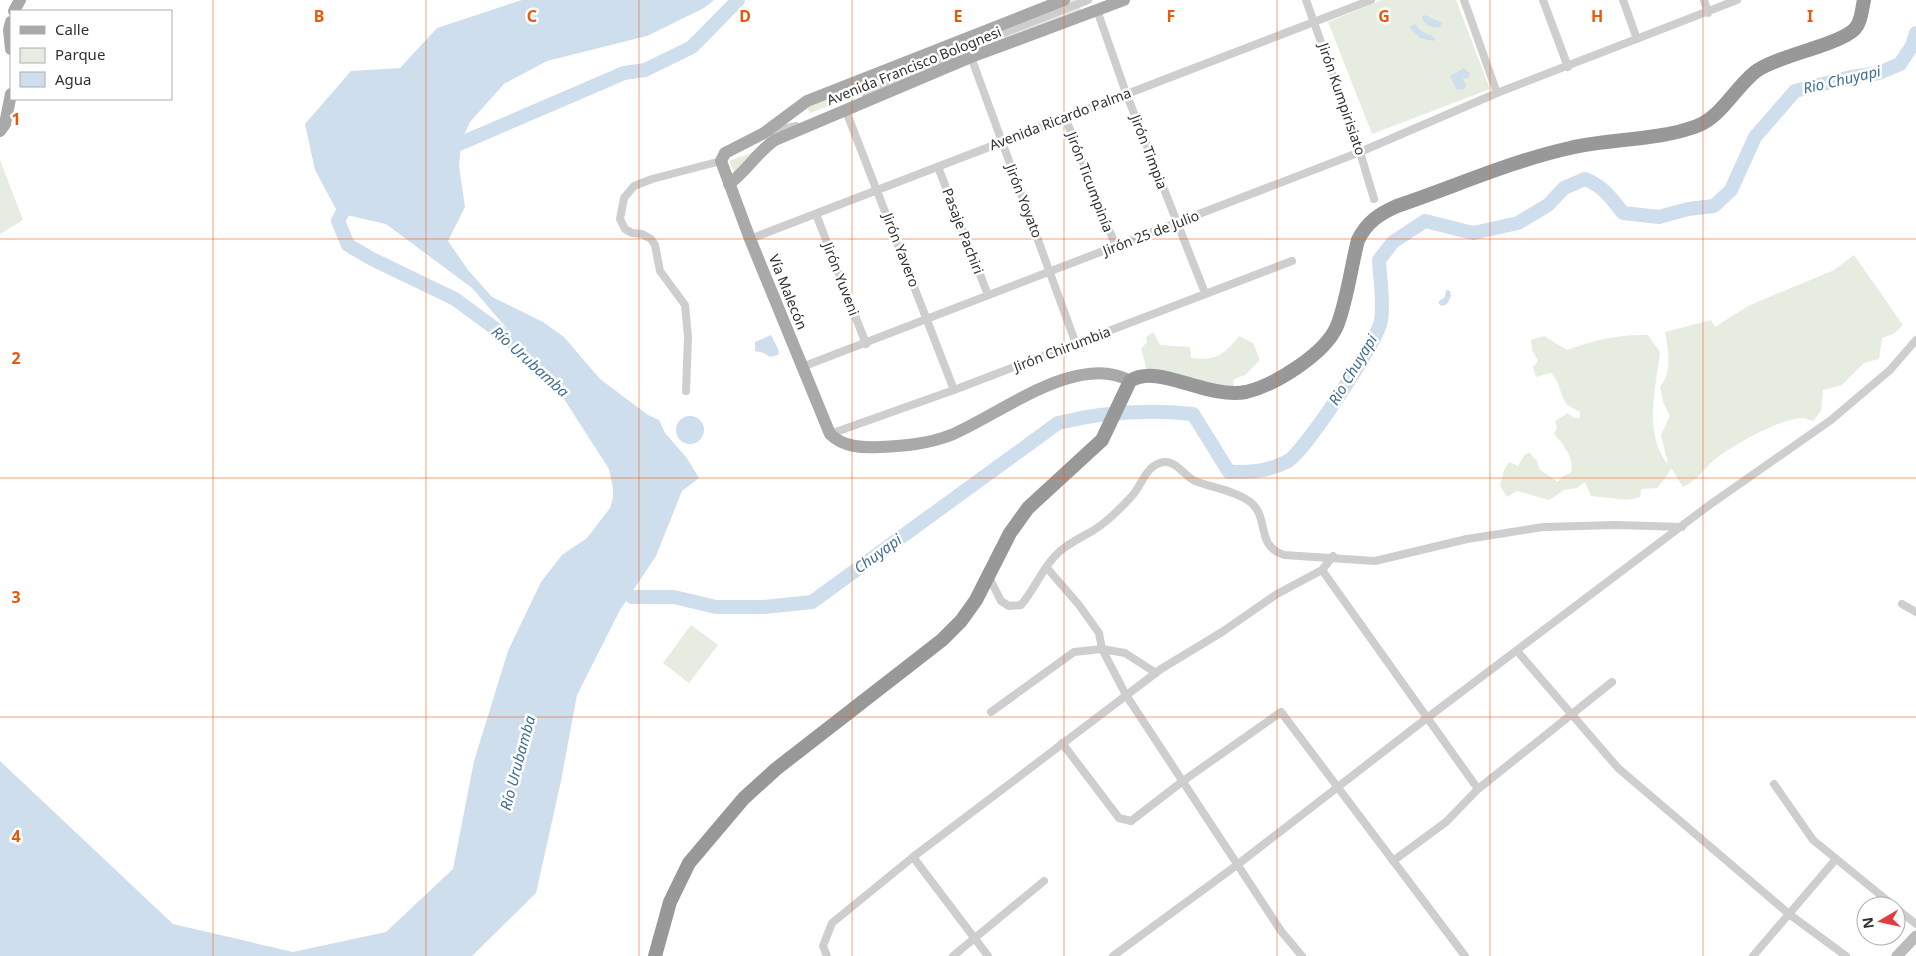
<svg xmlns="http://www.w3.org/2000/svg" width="1916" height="956" font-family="'Noto Sans',sans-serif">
  <rect width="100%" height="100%" fill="#fff"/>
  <!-- green -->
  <g fill="#e6ede0">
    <polygon points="1069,0 1077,0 1081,10 810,113 805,103"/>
    <polygon points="1382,0 1456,0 1490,89 1372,134 1328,22"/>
    <polygon points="756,151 736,176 729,161"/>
    <polygon points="0,160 23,220 0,234"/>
    <path d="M1854,255L1903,325L1893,334L1882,338L1879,359L1864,363L1842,385L1823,390L1821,411L1813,421C1810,420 1805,418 1802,418C1781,418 1727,448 1712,462C1702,471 1695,482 1683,487L1671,468L1667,476L1657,488L1641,489L1640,497L1628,500L1591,496L1585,482L1577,488L1564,490L1549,500L1517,491L1507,497L1500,486L1504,470L1509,462L1518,466L1525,454L1530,453L1537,461L1539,469L1558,482L1563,476L1571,473C1575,459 1563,444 1554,434L1557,428L1555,421L1568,413L1574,418H1580V412C1575,409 1569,407 1566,403C1559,392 1560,382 1551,373L1536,377L1533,367L1538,361L1532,350L1531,340L1544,336L1567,350C1595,340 1619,334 1648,335L1660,352C1656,387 1643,435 1668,464L1661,435L1670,416L1663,402L1660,387C1673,372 1668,349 1665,332L1711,320L1715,327L1748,306L1834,270Z"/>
    <path d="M1153,332L1160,345L1190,347L1191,358C1216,361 1224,355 1239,336L1253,343L1260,360L1245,375L1234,379L1233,383L1236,391L1145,376L1146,367L1141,349L1147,342L1146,337Z"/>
    <polygon points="691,625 718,645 689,683 663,663"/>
  </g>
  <!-- water -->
  <g fill="#cedeec">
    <polygon points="522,0 714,0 704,8 647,36 547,61 504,84 470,122 461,142 459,166 465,207 448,241 468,270 492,297 543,322 564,337 600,379 648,415 659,420 665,433 686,457 699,478 682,491 656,556 620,610 577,695 561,781 536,893 472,956 0,956 0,761 173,924 293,952 386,932 453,869 474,761 508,651 541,582 562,555 587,538 610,508 613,498 613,488 609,469 553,382 472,288 386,224 338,213 315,170 305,124 351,71 400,68 437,28"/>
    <path d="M1425,15L1442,23L1440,27C1431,28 1425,26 1422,17Z"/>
    <path d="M1415,24C1421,34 1429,33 1436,39L1433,41L1420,38L1409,27Z"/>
    <polygon points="1464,68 1470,73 1468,78 1462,79 1466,83 1465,89 1457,90 1450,76"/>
    <polygon points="1446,290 1450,291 1451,296 1447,304 1441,306 1438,302 1445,297"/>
    <polygon points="771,335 779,351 778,355 770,357 764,353 755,351 755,342"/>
    <circle cx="690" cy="430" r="14"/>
  </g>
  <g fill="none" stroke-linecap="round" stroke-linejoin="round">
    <!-- river -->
    <g stroke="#cedeec" stroke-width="14">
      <polyline points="445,150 624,73 645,70 692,47 738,0"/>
      <polyline points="350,198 338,221 348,245 372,259 455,299 509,339 560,387"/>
      <path d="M632,597H674L716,607H764L812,602L1058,423C1103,412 1147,409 1193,414L1229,472C1252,472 1267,472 1288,461C1305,451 1377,342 1381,321C1384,302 1380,279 1379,260L1393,242L1425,221L1473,233L1518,223L1548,205L1564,188L1585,179C1603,186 1611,198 1623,213L1659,217L1688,209L1714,206L1731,190L1755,137L1795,91L1851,77L1879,73L1900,64L1912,46L1916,33"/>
    </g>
    <!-- street -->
    <g stroke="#cecece" stroke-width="8">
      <polyline points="1306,0 1360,152 1374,199"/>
      <polyline points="1464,0 1497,93"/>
      <polyline points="1543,0 1568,67"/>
      <polyline points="1623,0 1637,39"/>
      <polyline points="1704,0 1708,13"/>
      <polyline points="1097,10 1126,93 1205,293"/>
      <polyline points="971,57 1076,344"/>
      <polyline points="866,95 963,49 1088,0"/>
      <polyline points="846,111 954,390"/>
      <polyline points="1065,117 1116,247"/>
      <polyline points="770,132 796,126"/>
      <polyline points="938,167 988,295"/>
      <polyline points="816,214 866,344"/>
      <polyline points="750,239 1371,0"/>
      <polyline points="802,367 1360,152 1497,93 1737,0"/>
      <polyline points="686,391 688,337 685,305 660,271 655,245 651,239 642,234 632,233 625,229 620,219 624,198 634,186 652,179 721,161"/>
      <polyline points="830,434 954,390 1292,261"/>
      <polyline points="1047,568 1079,605 1099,633 1102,649 1126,695 1281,931 1302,956"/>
      <polyline points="1322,570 1478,789"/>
      <path d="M989,577L1001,601L1009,606L1021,605C1035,589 1043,566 1059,552C1069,543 1082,537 1094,530C1108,521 1120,509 1131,497C1142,486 1146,464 1164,462C1177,461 1184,476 1195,481C1213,488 1233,490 1249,501C1271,517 1254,545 1284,555L1375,561L1467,539L1543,527L1616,525L1682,527"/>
      <polyline points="1902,604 1916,612"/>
      <polyline points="1517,651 1618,768 1789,914 1846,956"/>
      <polyline points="991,712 1074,652 1102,649 1125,653 1156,673"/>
      <polyline points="1062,743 1119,818 1131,821 1183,781 1281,712 1465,956"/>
      <polyline points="1774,784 1813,840 1894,906"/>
      <polyline points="913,857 988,956"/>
      <polyline points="1393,861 1446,822 1478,789 1612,682"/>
      <polyline points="1896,908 1916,924"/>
      <polyline points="827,956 823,946 832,923 913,857 1161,669 1222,632 1277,594 1322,570 1333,556"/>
      <polyline points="953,956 1044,881"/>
      <polyline points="1113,956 1237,865 1427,718 1708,506 1831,420 1890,370 1916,340"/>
      <polyline points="1753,956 1836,859"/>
    </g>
    <!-- secondary -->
    <polyline stroke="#bbb" stroke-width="11" points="1897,956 1916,936"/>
    <!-- primary -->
    <g stroke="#a9a9a9" stroke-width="12">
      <path d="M1064,0L807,101L764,133L725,153L721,161L750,239L830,434C843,447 862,448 880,447C904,446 928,444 951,435C999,415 1078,351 1130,381"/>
      <polyline points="14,11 20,0"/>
      <polyline points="11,22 9,30 11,49"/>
      <polyline points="0,131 5,124 11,94"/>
      <path d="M729,184C747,171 757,152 775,140L971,57L1124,0"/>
    </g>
    <!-- highway -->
    <path stroke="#989898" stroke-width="14" d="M655,956L670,902L689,863L744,798L776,769L942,640L961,621L976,600L1010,533L1028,508L1102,440L1130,381C1149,369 1176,381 1196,386C1212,391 1230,395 1246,392C1275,385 1325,354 1337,326C1347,301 1351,267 1358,240C1367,222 1379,214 1397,206C1454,187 1511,161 1570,148C1611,138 1657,141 1697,126C1722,116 1734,89 1755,72C1776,55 1847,44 1857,26C1862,18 1862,8 1864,0"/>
  </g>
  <!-- grid -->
  <path fill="none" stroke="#e8590c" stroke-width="1" stroke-opacity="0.55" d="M213,0V956M426,0V956M639,0V956M852,0V956M1064,0V956M1277,0V956M1490,0V956M1703,0V956M0,239H1916M0,478H1916M0,717H1916"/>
  <g text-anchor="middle" stroke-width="5" stroke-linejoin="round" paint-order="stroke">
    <!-- street labels -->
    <g font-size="14" fill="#313131" stroke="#fff">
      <text transform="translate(914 66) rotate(-22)" y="5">Avenida Francisco Bolognesi</text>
      <text transform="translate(1342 99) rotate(71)" y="5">Jirón Kumpirisiato</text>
      <text transform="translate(1060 119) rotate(-21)" y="5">Avenida Ricardo Palma</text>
      <text transform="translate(1149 152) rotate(69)" y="5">Jirón Timpia</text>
      <text transform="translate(1090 182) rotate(69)" y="5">Jirón Ticumpinía</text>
      <text transform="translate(1024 201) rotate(69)" y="5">Jirón Yoyato</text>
      <text transform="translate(963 231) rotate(69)" y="5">Pasaje Pachiri</text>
      <text transform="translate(1151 233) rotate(-21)" y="5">Jirón 25 de Julio</text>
      <text transform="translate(901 250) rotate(69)" y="5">Jirón Yavero</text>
      <text transform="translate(841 279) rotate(69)" y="5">Jirón Yuveni</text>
      <text transform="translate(788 292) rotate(68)" y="5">Vía Malecón</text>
      <text transform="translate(1062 349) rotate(-21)" y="5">Jirón Chirumbia</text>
    </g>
    <!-- water labels -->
    <g font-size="15" font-style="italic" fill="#416e91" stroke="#fff">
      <text transform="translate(1842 80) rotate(-13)" y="5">Rio Chuyapi</text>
      <text transform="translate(530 362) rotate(42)" y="5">Río Urubamba</text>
      <text transform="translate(1353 370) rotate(-59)" y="5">Rio Chuyapi</text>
      <text transform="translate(878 554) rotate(-36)" y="5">Chuyapi</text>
      <text transform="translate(518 763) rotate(-75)" y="5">Río Urubamba</text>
    </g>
  </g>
  <g font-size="16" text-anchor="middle" font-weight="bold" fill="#e8590c" stroke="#fff" stroke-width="5" stroke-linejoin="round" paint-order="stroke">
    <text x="319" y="22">B</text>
    <text x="532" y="22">C</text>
    <text x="745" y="22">D</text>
    <text x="958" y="22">E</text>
    <text x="1171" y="22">F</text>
    <text x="1384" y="22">G</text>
    <text x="1597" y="22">H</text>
    <text x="1810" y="22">I</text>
    <text x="16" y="125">1</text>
    <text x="16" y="364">2</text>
    <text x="16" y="603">3</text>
    <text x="16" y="842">4</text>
  </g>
  <!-- legend -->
  <rect x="10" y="10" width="162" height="90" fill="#ffffff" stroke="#adadad"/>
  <rect x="20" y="26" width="25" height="8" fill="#a9a9a9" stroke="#adadad"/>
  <text x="55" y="35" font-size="15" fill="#313131">Calle</text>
  <rect x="20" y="48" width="25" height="15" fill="#e6ede0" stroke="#adadad"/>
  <text x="55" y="60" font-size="15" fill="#313131">Parque</text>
  <rect x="20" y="72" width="25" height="15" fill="#cedeec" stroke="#adadad"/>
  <text x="55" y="85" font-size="15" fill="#313131">Agua</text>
  <!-- north arrow -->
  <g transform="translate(1881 921) rotate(261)"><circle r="24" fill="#ffffff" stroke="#adadad"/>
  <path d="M0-4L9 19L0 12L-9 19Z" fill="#df3d40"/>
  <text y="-8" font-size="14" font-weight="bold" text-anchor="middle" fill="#313131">N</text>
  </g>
</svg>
